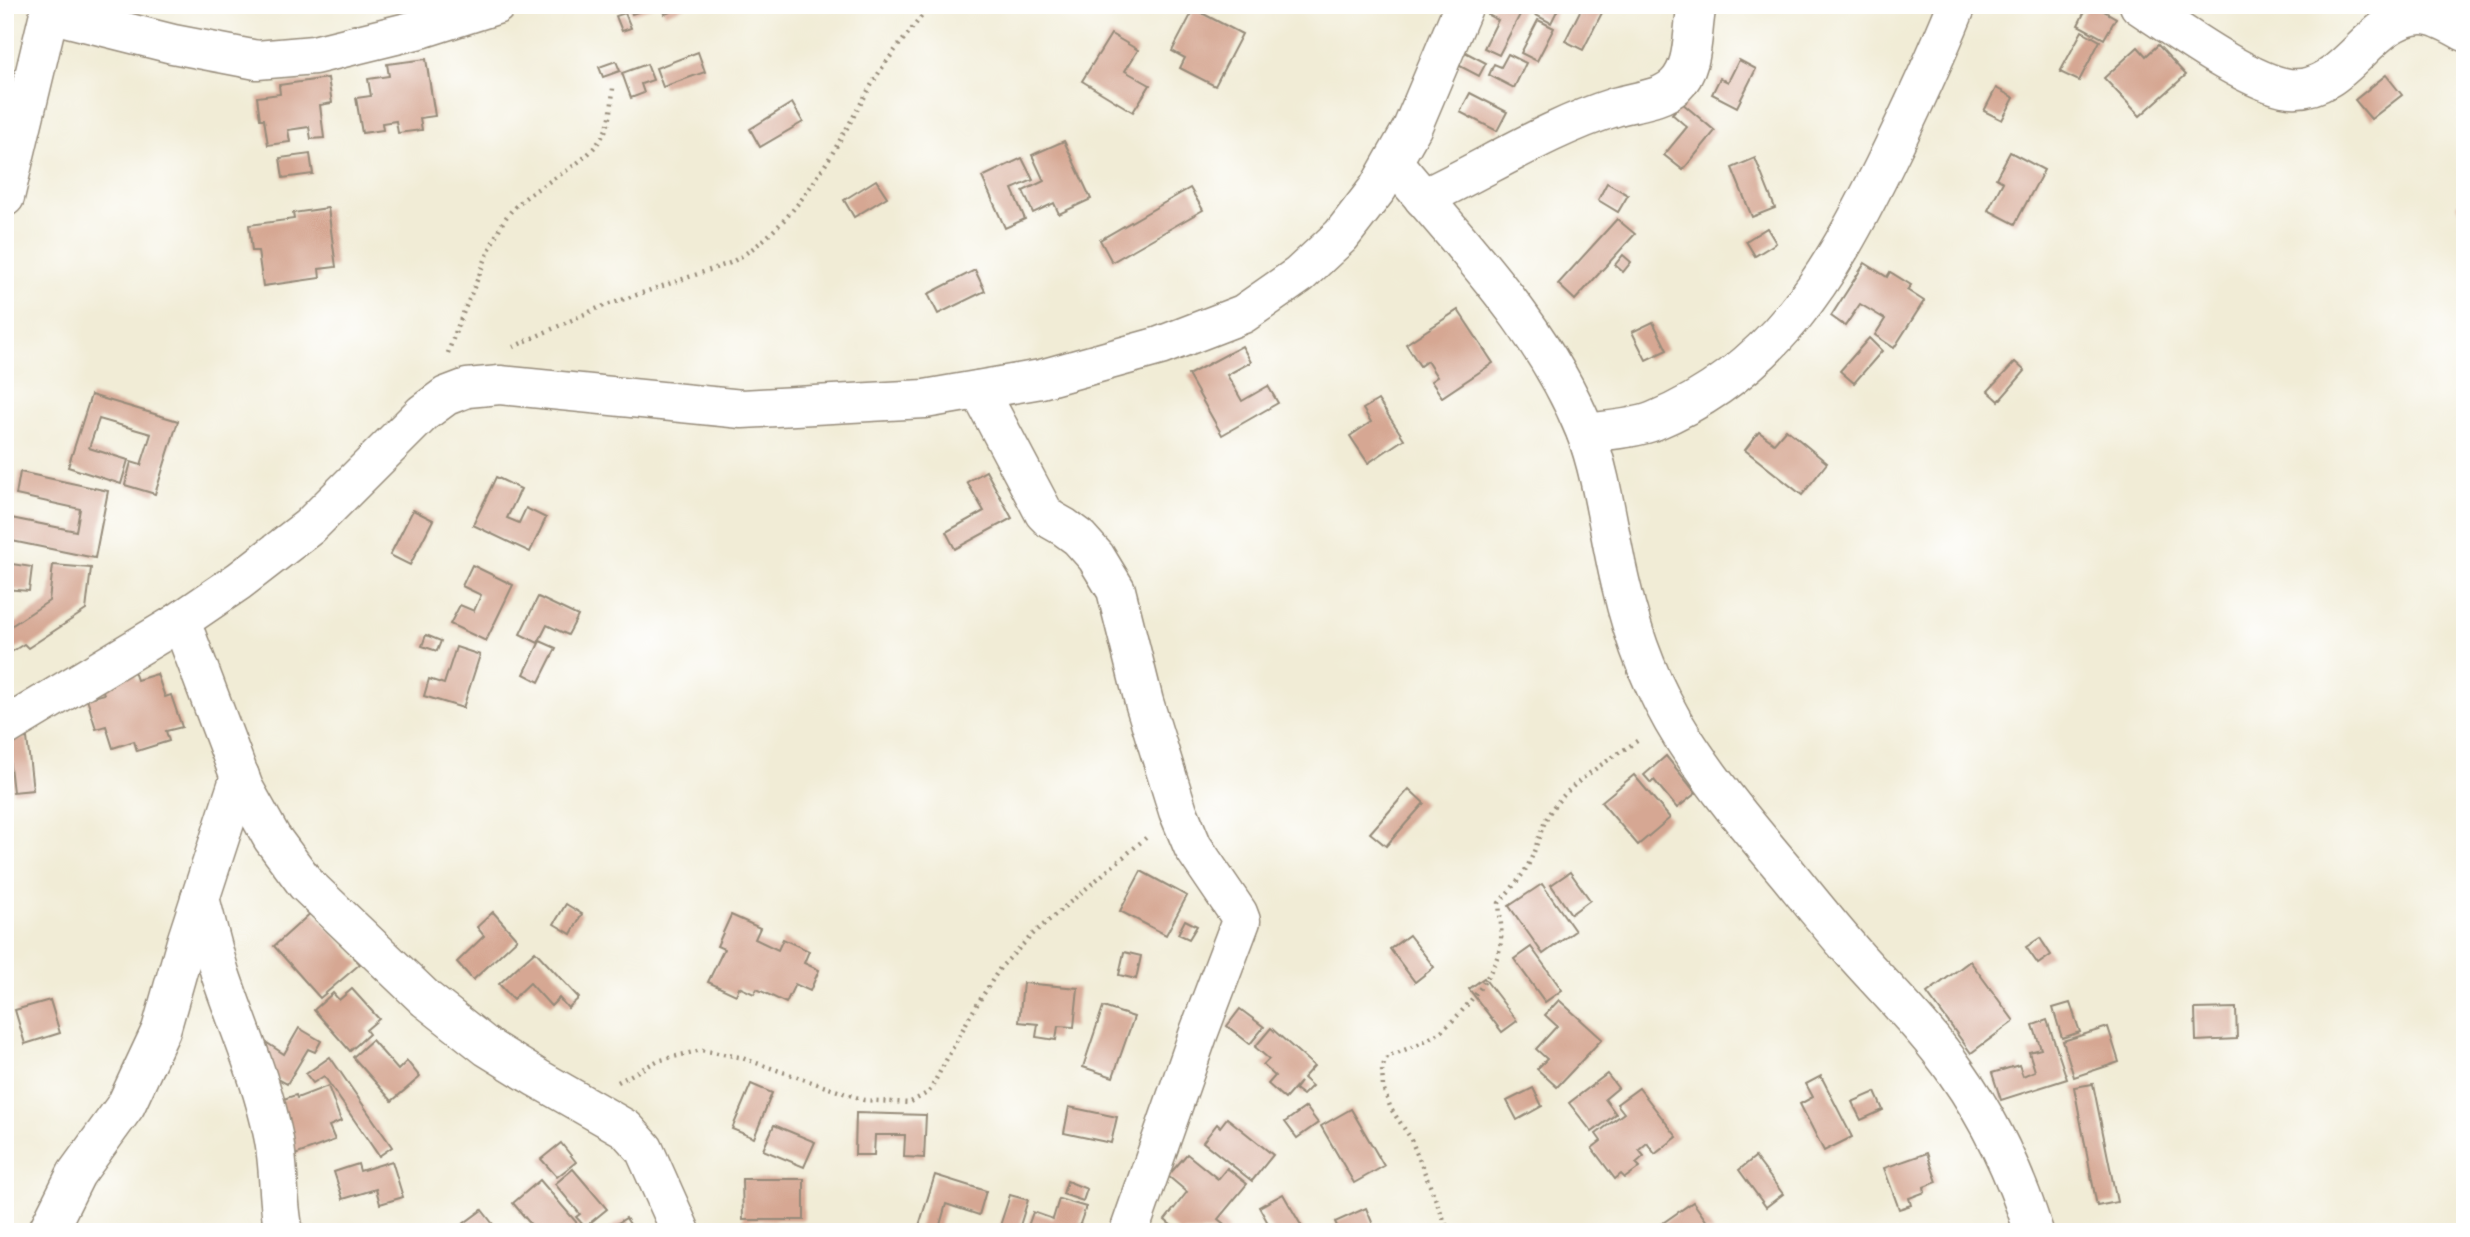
<svg xmlns="http://www.w3.org/2000/svg" width="2470" height="1237" font-family="'Architects Daughter',sans-serif">
  <rect width="100%" height="100%" fill="#fff"/>
  <filter id="ink" filterUnits="userSpaceOnUse"><feTurbulence type="fractalNoise" baseFrequency=".0143" numOctaves="2"/><feDisplacementMap in="SourceGraphic" scale="14" xChannelSelector="R" yChannelSelector="G"/><feConvolveMatrix kernelMatrix="1 2 1 2 8 2 1 2 1" color-interpolation-filters="sRGB"/></filter>
  <filter id="wash" filterUnits="userSpaceOnUse"><feTurbulence type="fractalNoise" baseFrequency=".00686" numOctaves="4" result="noise"/><feDisplacementMap in="SourceGraphic" scale="28" xChannelSelector="R" yChannelSelector="G"/><feGaussianBlur stdDeviation="1.57" result="paint"/><feColorMatrix in="noise" values="0 0 0 0 0 0 0 0 0 0 0 0 0 0 0 0 0 1.4 0 .05"/><feComposite in="paint" operator="in"/></filter>
  <g filter="url(#wash)">
    <rect width="100%" height="100%" fill="#f1ecd6"/>
    <g id="blocks">
      <!-- building -->
      <g fill="#d6a793">
        <polygon points="629,5 656,5 656,6 632,14"/>
        <polygon points="661,5 687,5 687,6 665,14"/>
        <polygon points="1493,5 1525,5 1499,55 1484,48 1498,20 1488,15"/>
        <polygon points="1538,5 1560,5 1551,23 1534,14"/>
        <polygon points="1583,5 1606,5 1583,50 1565,41"/>
        <polygon points="2088,5 2093,5 2116,18 2104,39 2078,25"/>
        <polygon points="1194,9 1242,34 1215,86 1180,68 1185,58 1172,51"/>
        <polygon points="625,13 631,28 622,31 616,16"/>
        <polygon points="1538,20 1554,28 1537,61 1521,53"/>
        <polygon points="2082,31 2100,41 2079,81 2060,72"/>
        <polygon points="1111,34 1138,50 1125,71 1150,85 1133,112 1082,81"/>
        <polygon points="2158,45 2186,75 2140,116 2104,78 2138,47 2146,56"/>
        <polygon points="698,52 705,72 663,87 656,68"/>
        <polygon points="1465,52 1486,63 1479,76 1458,65"/>
        <polygon points="1508,54 1526,63 1514,88 1489,75 1494,64 1501,67"/>
        <polygon points="426,59 435,116 420,118 422,130 398,133 396,121 382,123 383,130 362,133 356,98 371,96 368,79 389,76 387,64"/>
        <polygon points="1739,60 1756,69 1737,107 1712,94 1720,78 1728,82"/>
        <polygon points="616,61 620,71 603,77 599,67"/>
        <polygon points="647,64 653,80 641,84 644,93 631,98 622,73"/>
        <polygon points="2386,75 2402,95 2371,119 2355,100"/>
        <polygon points="328,78 332,103 320,105 324,138 311,139 309,127 288,130 290,142 268,145 264,119 260,119 257,97 280,94 279,85"/>
        <polygon points="1996,88 2014,98 2002,120 1984,111"/>
        <polygon points="1470,93 1507,112 1497,131 1460,112"/>
        <polygon points="792,103 803,122 760,147 750,129"/>
        <polygon points="1682,103 1715,131 1683,170 1664,155 1687,127 1672,114"/>
        <polygon points="1064,141 1091,199 1059,214 1054,203 1033,213 1023,191 1044,181 1032,155"/>
        <polygon points="2010,152 2044,170 2015,224 1988,210 2003,182 1996,178"/>
        <polygon points="310,154 313,174 283,178 280,158"/>
        <polygon points="1022,158 1033,180 1012,189 1025,219 1005,228 982,177"/>
        <polygon points="1755,158 1775,208 1752,217 1732,168"/>
        <polygon points="876,180 887,197 854,217 844,200"/>
        <polygon points="1607,183 1628,195 1618,212 1598,200"/>
        <polygon points="1190,188 1203,210 1112,262 1100,240"/>
        <polygon points="2465,200 2465,221 2457,204"/>
        <polygon points="328,208 336,267 319,269 320,278 263,286 258,251 252,251 249,225 294,219 293,213"/>
        <polygon points="1617,219 1635,234 1575,300 1558,284"/>
        <polygon points="1767,228 1776,243 1755,256 1746,241"/>
        <polygon points="1623,255 1631,262 1623,272 1615,265"/>
        <polygon points="1865,263 1887,277 1890,272 1911,285 1907,290 1924,301 1894,348 1875,335 1885,319 1860,304 1845,326 1831,316"/>
        <polygon points="975,270 985,291 938,314 928,294"/>
        <polygon points="1458,310 1493,363 1442,397 1431,381 1437,377 1427,361 1420,366 1406,344"/>
        <polygon points="1653,322 1667,350 1646,360 1632,332"/>
        <polygon points="1869,338 1882,351 1854,383 1840,371"/>
        <polygon points="1242,346 1251,362 1227,375 1242,401 1268,386 1278,403 1222,435 1188,375"/>
        <polygon points="2015,362 2025,371 1999,401 1988,391"/>
        <polygon points="91,395 178,421 155,494 125,485 131,462 141,465 151,434 99,419 89,448 128,460 121,484 68,467"/>
        <polygon points="1378,400 1404,439 1368,463 1350,436 1371,422 1363,409"/>
        <polygon points="1786,429 1827,463 1802,495 1745,450 1759,432 1774,443"/>
        <polygon points="986,471 1012,518 955,549 946,532 984,511 967,482"/>
        <polygon points="20,472 108,491 95,558 7,540 11,518 76,531 80,509 16,495"/>
        <polygon points="496,477 521,489 507,518 519,523 526,508 546,518 530,552 473,525"/>
        <polygon points="413,510 433,520 410,565 390,555"/>
        <polygon points="5,563 32,567 29,591 5,589"/>
        <polygon points="53,565 91,568 86,610 28,648 24,644 5,656 5,630 49,601"/>
        <polygon points="472,565 513,585 486,641 450,624 460,605 474,611 481,595 462,586"/>
        <polygon points="538,597 578,616 568,635 547,625 538,643 520,634"/>
        <polygon points="426,635 441,641 437,651 422,646"/>
        <polygon points="540,641 556,648 539,682 524,674"/>
        <polygon points="456,647 480,655 463,708 424,696 429,679 444,684"/>
        <polygon points="132,666 137,680 157,674 165,697 171,695 182,727 166,731 169,741 137,751 134,741 113,748 106,726 96,729 87,699 104,694 98,676"/>
        <polygon points="27,738 33,790 13,792 7,740"/>
        <polygon points="1666,756 1696,793 1677,808 1654,780 1651,783 1644,775"/>
        <polygon points="1634,775 1670,818 1638,845 1601,802"/>
        <polygon points="1409,789 1424,803 1386,846 1370,833"/>
        <polygon points="1141,871 1187,896 1166,935 1120,911"/>
        <polygon points="1570,872 1590,900 1571,914 1551,885"/>
        <polygon points="1542,884 1575,931 1543,954 1509,906"/>
        <polygon points="566,904 582,914 571,934 554,924"/>
        <polygon points="313,911 360,964 320,998 274,946"/>
        <polygon points="493,912 517,939 473,980 457,962 484,936 477,927"/>
        <polygon points="731,915 760,928 755,939 778,950 783,939 809,951 804,963 819,970 810,991 795,984 786,1003 757,989 754,994 739,987 736,995 708,982 724,949 717,946"/>
        <polygon points="1185,920 1197,926 1189,939 1178,934"/>
        <polygon points="1409,935 1434,967 1415,982 1390,949"/>
        <polygon points="2040,938 2051,955 2038,964 2026,947"/>
        <polygon points="1531,947 1562,990 1545,1002 1514,959"/>
        <polygon points="535,951 579,998 568,1008 559,998 551,1006 530,983 513,999 499,984"/>
        <polygon points="1124,952 1141,956 1136,979 1119,975"/>
        <polygon points="1970,961 2014,1021 1971,1053 1927,993"/>
        <polygon points="1484,978 1517,1021 1502,1032 1469,989"/>
        <polygon points="1023,983 1078,988 1074,1027 1058,1026 1056,1040 1036,1037 1038,1024 1019,1022"/>
        <polygon points="352,989 379,1019 366,1030 369,1034 350,1051 314,1010 333,993 339,1000"/>
        <polygon points="50,1000 60,1033 25,1044 15,1010"/>
        <polygon points="1559,1000 1602,1039 1557,1087 1537,1069 1547,1059 1536,1049 1557,1026 1545,1015"/>
        <polygon points="2070,1003 2080,1032 2062,1038 2053,1008"/>
        <polygon points="1103,1007 1134,1017 1113,1077 1083,1067"/>
        <polygon points="2236,1008 2237,1039 2196,1041 2195,1009"/>
        <polygon points="1240,1009 1264,1027 1250,1044 1227,1026"/>
        <polygon points="2047,1020 2067,1079 2001,1100 1992,1073 2019,1065 2023,1076 2035,1071 2029,1052 2041,1049 2033,1025"/>
        <polygon points="2108,1027 2119,1062 2074,1077 2063,1041"/>
        <polygon points="299,1028 321,1041 315,1052 308,1049 287,1084 263,1071 264,1041 284,1054"/>
        <polygon points="1271,1028 1314,1066 1303,1078 1312,1086 1303,1095 1295,1089 1300,1082 1285,1099 1268,1084 1275,1076 1263,1065 1269,1059 1255,1047"/>
        <polygon points="372,1040 398,1070 407,1061 420,1077 392,1101 353,1057"/>
        <polygon points="330,1057 392,1147 379,1156 324,1076 313,1083 306,1074"/>
        <polygon points="1607,1074 1618,1088 1605,1099 1616,1114 1592,1132 1569,1103"/>
        <polygon points="1821,1076 1852,1137 1824,1151 1800,1104 1813,1097 1806,1084"/>
        <polygon points="751,1084 772,1093 754,1138 732,1129"/>
        <polygon points="2093,1084 2117,1202 2097,1206 2074,1087"/>
        <polygon points="328,1086 341,1121 329,1126 335,1140 295,1155 274,1102 296,1095 297,1098"/>
        <polygon points="1533,1088 1542,1106 1517,1120 1507,1101"/>
        <polygon points="1639,1088 1677,1137 1655,1154 1647,1143 1639,1150 1644,1156 1636,1163 1640,1167 1625,1178 1621,1174 1615,1179 1592,1148 1601,1141 1596,1134 1624,1113 1617,1104"/>
        <polygon points="1875,1092 1883,1110 1861,1120 1852,1102"/>
        <polygon points="1069,1107 1117,1117 1111,1143 1064,1133"/>
        <polygon points="1306,1107 1318,1123 1297,1138 1285,1122"/>
        <polygon points="1351,1109 1384,1166 1354,1183 1321,1126"/>
        <polygon points="856,1113 926,1115 924,1158 904,1157 905,1135 875,1135 874,1155 855,1155"/>
        <polygon points="1227,1118 1273,1155 1252,1181 1203,1142 1217,1124 1220,1127"/>
        <polygon points="774,1125 815,1142 804,1167 763,1150"/>
        <polygon points="561,1143 576,1162 557,1177 541,1159"/>
        <polygon points="1927,1153 1937,1182 1924,1187 1925,1192 1909,1198 1911,1205 1899,1209 1884,1168"/>
        <polygon points="1187,1154 1218,1179 1227,1168 1247,1184 1218,1219 1229,1228 1226,1232 1179,1232 1165,1220 1187,1192 1168,1176"/>
        <polygon points="1755,1157 1783,1194 1766,1207 1739,1170"/>
        <polygon points="392,1161 403,1197 380,1204 376,1189 343,1199 334,1172 358,1164 360,1171"/>
        <polygon points="573,1169 607,1209 585,1227 576,1217 580,1214 555,1184"/>
        <polygon points="935,1175 986,1191 979,1215 946,1204 938,1232 917,1232"/>
        <polygon points="742,1179 804,1179 804,1220 743,1220"/>
        <polygon points="540,1180 583,1230 537,1232 513,1203"/>
        <polygon points="1067,1181 1087,1189 1083,1201 1063,1194"/>
        <polygon points="1283,1194 1305,1232 1273,1232 1259,1207"/>
        <polygon points="1010,1195 1028,1200 1018,1232 998,1232"/>
        <polygon points="1059,1199 1086,1207 1077,1232 1026,1232 1033,1212 1053,1219"/>
        <polygon points="1693,1202 1714,1232 1660,1232 1657,1227"/>
        <polygon points="1366,1208 1376,1232 1340,1232 1335,1222"/>
        <polygon points="482,1210 499,1232 463,1232 459,1227"/>
        <polygon points="626,1218 635,1232 604,1232"/>
      </g>
    </g>
  </g>
  <g filter="url(#ink)">
    <use href="#blocks" fill-opacity="0" stroke="#968b7a" stroke-width="2"/>
    <g fill="none" stroke-linecap="round" stroke-linejoin="round">
      <defs>
        <g id="minor">
          <path d="M2139,5C2174,28 2249,83 2289,88C2346,94 2367,18 2420,15C2435,14 2452,25 2465,32"/>
          <polyline points="49,13 173,44 257,60 314,55 424,28 496,5"/>
          <path d="M1394,163C1464,248 1543,327 1585,431C1603,477 1609,537 1621,585C1633,638 1654,692 1683,738C1714,786 1751,830 1788,874C1810,901 1833,930 1857,957C1891,995 1927,1030 1956,1072C1990,1120 2016,1176 2034,1232"/>
          <polyline points="5,197 51,5"/>
          <path d="M1423,198C1487,168 1548,128 1615,107C1634,101 1660,100 1675,86C1696,66 1691,31 1697,5"/>
          <polyline points="979,390 1044,513 1050,519 1064,527 1079,538 1096,557 1116,590 1144,702 1178,811 1193,847 1238,913 1241,921 1199,1032 1129,1232"/>
          <path d="M1586,433C1607,430 1634,429 1654,421C1774,371 1829,277 1884,166C1910,113 1935,59 1957,5"/>
          <polyline points="176,624 187,637 244,788 272,838 306,884 426,999 487,1047 537,1078 626,1129 644,1149 681,1232"/>
          <polyline points="5,727 176,624 239,581 309,527 423,413 446,396 467,388 500,385 742,409 925,399 1041,379 1160,346 1243,314 1299,275 1341,236 1378,188 1412,128 1464,5"/>
          <path d="M200,898C207,924 213,951 221,976C239,1029 262,1080 273,1135C280,1167 277,1200 284,1232"/>
          <polyline points="47,1232 76,1174 126,1105 161,1030 186,942 240,776"/>
        </g>
      </defs>
      <!-- minor casing -->
      <use href="#minor" stroke="#968b7a" stroke-width="41"/>
      <!-- path -->
      <g stroke="#968b7a" stroke-width="4.5" stroke-dasharray="2 5" stroke-linecap="butt">
        <path d="M513,347L598,308L730,263C802,223 835,146 875,79C891,53 912,30 930,5"/>
        <path d="M448,353C457,326 469,300 480,273C487,255 495,235 505,219C532,179 594,171 609,121C612,111 612,99 613,88"/>
        <polyline points="618,1082 657,1061 701,1050 739,1057 864,1100 909,1103 929,1092 970,1016 1000,968 1035,932 1148,836"/>
        <path d="M1449,1232L1410,1137L1391,1109L1383,1088L1382,1068L1387,1057C1404,1050 1421,1044 1437,1034C1459,1019 1496,973 1500,947C1503,932 1500,918 1499,903C1510,889 1524,876 1531,859C1539,841 1542,821 1555,805C1578,777 1611,759 1640,739"/>
      </g>
      <!-- minor -->
      <use href="#minor" stroke="#fff" stroke-width="38"/>
    </g>
  </g>
  <!-- margin -->
  <rect width="2470" height="1237" fill="none" stroke="#fff" stroke-width="28"/>
</svg>
